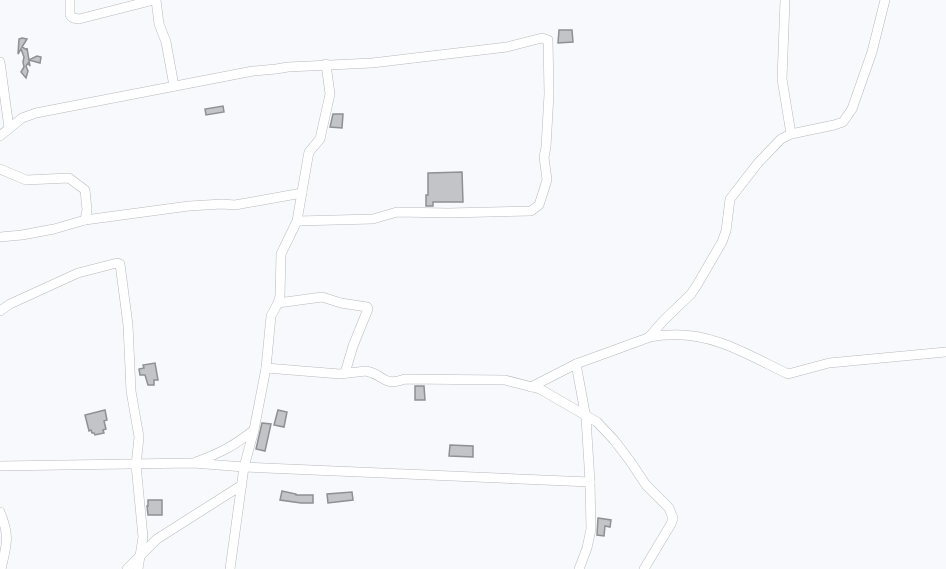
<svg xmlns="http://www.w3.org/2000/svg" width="946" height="569" font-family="Lato,sans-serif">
  <rect width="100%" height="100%" fill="#f8f9fd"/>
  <!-- building -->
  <g fill="#c3c4c8" stroke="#8f8f94" stroke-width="1.5">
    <polygon points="559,30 572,30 573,42 558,43"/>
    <polygon points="22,38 27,39 22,47 27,50 27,48 29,60 37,56 41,57 40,63 29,60 30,66 28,63 26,66 28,71 26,78 21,72 24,67 23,62 24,57 21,49 18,54 19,39"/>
    <polygon points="223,106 224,112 206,115 205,109"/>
    <polygon points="333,114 343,114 342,128 330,127"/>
    <polygon points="462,172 463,202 433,202 433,206 426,206 426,195 428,195 428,173"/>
    <polygon points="155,363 158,380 154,380 154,385 148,385 145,375 140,375 139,369 144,368 143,365"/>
    <polygon points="415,386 424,386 425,400 415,400"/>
    <polygon points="105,410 107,420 104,421 106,429 103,430 104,433 95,435 94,433 92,433 91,430 89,431 85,415"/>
    <polygon points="278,410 287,412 284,427 274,425"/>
    <polygon points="262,423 271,424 265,451 256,449"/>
    <polygon points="450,445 473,446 473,457 449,456"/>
    <polygon points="282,491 296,494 296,495 313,495 313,503 301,503 280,500"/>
    <polygon points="352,492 353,500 328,503 327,494"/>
    <polygon points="148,500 162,500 162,515 148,515 147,506 148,506"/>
    <polygon points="598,518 611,520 610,527 605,526 604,536 597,535"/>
  </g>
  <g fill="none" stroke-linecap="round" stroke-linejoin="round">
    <defs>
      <g id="street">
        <polyline points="70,0 70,15 73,18 79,19 154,0"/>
        <polyline points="156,0 159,24 166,42 174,86"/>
        <polyline points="785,0 782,79 791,134"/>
        <polyline points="0,62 9,128"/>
        <polyline points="0,136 22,118 36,113 253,71 276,69 288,67 372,63 507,47 542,38 548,40 549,94 546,147 544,157 547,180 539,205 531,211 448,213 397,212 373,219 297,221"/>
        <polyline points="0,169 26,180 69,178 85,190 87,210 85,220"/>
        <polyline points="0,237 22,235 54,229 85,220 189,206 222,204 235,205 302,193"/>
        <polyline points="278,303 322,297 341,303 367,307 368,309 353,346 345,373"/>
        <polyline points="0,311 10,304 78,273 117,263 120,264 128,325 131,391 139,437 136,465 143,537 138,569"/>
        <polyline points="650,336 663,321 691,294 697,285 722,242 726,231 730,199 758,163 781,139 791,134 834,125 843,122 852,109 872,52 885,0"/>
        <polyline points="576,364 586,418 590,482 591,529 587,548 579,569"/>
        <path d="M266,368L340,374L366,371C385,375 383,387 405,379L505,380L540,389L597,422L614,440L630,461L646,485L669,508L673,518L671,524L644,569"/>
        <path d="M531,387L576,364L642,340C651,336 659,335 669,335C713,332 750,356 788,374L829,363L946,352"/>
        <path d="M196,462C220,453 234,446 254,430"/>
        <polyline points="0,466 193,463 244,467 590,482"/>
        <path d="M0,512C10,536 7,544 1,569"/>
        <polyline points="127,569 157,539 242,485"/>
        <polyline points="230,569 244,467 254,430 266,368 271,316 278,303 280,296 281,254 297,221 308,157 309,152 320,139 330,94 326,64"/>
      </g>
    </defs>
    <!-- street casing -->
    <use href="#street" stroke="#b8b9bd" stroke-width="10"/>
    <!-- street -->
    <use href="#street" stroke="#fff" stroke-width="9"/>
  </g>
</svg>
